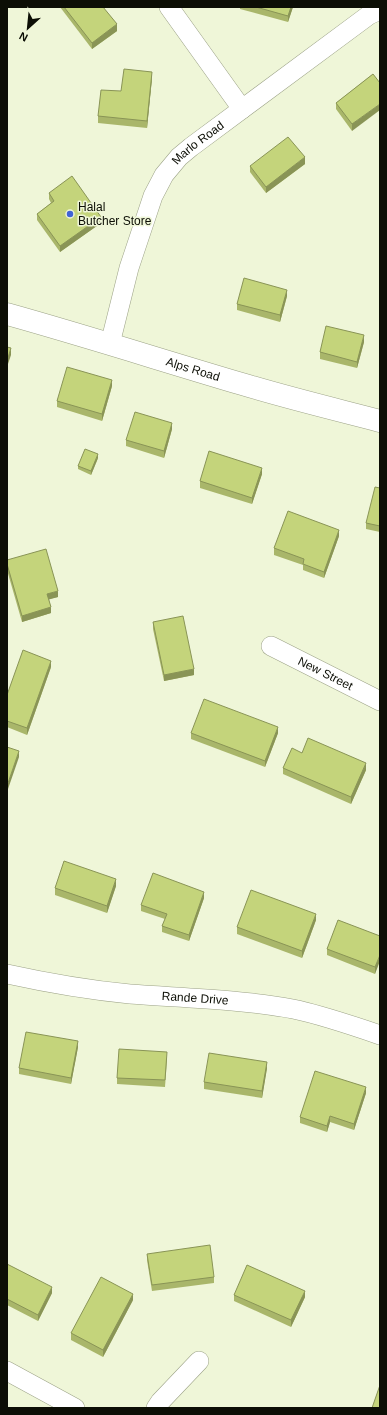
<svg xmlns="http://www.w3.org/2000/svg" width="387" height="1415" font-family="Helvetica,sans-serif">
  <rect width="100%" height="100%" fill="#eff6d8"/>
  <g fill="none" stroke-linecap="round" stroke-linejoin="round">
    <defs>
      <g id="minor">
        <polyline points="169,7 242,109"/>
        <path id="s1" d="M110,344L129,268L153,196L164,175L179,157L191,147L369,15L380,10"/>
        <path id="s2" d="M271,646L380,701"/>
        <path id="s3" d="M7,974C48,983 88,990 130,994C184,998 239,999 293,1009C322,1015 351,1025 380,1035"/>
        <polyline points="7,1371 75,1408"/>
        <polyline points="156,1408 160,1402 199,1361"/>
      </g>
      <g id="secondary">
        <path id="s4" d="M7,314C86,336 164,361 242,384C288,398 334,409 380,421"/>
      </g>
    </defs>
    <!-- minor casing -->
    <use href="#minor" stroke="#9ca287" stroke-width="20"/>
    <!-- secondary casing -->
    <use href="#secondary" stroke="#9ca287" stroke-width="23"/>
    <!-- minor -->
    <use href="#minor" stroke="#fff" stroke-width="19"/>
    <!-- secondary -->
    <use href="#secondary" stroke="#fff" stroke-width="22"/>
  </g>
  <!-- wall -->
  <g fill="#a9b66a">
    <polygon points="60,7 103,7 117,31 92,49"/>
    <polygon points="240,7 293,7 288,22 240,9"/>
    <polygon points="373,74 352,131 336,109 336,103"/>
    <polygon points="152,78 147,128 98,123 98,116 121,91"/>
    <polygon points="305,164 266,193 250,172 250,166"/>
    <polygon points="49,193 101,223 60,252 37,220 37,214 51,203 49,199"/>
    <polygon points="287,296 280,322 237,310 237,304"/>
    <polygon points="364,342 357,368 320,359 320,352"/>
    <polygon points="112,386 102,421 57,407 57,401"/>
    <polygon points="172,429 164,458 126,446 126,440"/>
    <polygon points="98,458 91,475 78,469 78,466"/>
    <polygon points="262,474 252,504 200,488 200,481"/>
    <polygon points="380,488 380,532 366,529 366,523"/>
    <polygon points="339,536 324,578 303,570 303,565 274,555 274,548"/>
    <polygon points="7,560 58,597 49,599 51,613 22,622 7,570"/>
    <polygon points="153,622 194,675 164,681 153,629"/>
    <polygon points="51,667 27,735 7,727 7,695"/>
    <polygon points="191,733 278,733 265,767 191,739"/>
    <polygon points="302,753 366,770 351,804 283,774 283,768"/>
    <polygon points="116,886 107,913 55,895 55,888"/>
    <polygon points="204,898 189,941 162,932 162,926 165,919 141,911 141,905"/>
    <polygon points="316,920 302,958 237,934 237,927"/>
    <polygon points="380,936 375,974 327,955 327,949"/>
    <polygon points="78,1047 71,1084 19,1074 19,1068"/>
    <polygon points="167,1059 165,1087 117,1084 117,1078"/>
    <polygon points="267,1068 262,1098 204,1089 204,1082"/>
    <polygon points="366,1093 354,1130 330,1122 327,1132 300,1123 300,1117"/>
    <polygon points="147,1254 214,1277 214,1283 152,1291 147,1260"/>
    <polygon points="7,1264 52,1293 38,1321 7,1305"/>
    <polygon points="234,1295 305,1297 291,1327 234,1301"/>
    <polygon points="133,1300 103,1357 71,1340 71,1333"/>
  </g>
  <!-- shaded-wall -->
  <g fill="#899456">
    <polygon points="291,7 293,7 288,22 288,16"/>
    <polygon points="117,24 117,31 92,49 92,43"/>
    <polygon points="152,72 152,78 147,128 147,121"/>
    <polygon points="380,104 380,110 352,131 352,124"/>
    <polygon points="305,157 305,164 266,193 266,187"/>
    <polygon points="101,217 101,223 60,252 60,246"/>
    <polygon points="287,290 287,296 280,322 280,315"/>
    <polygon points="364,335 364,342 357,368 357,362"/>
    <polygon points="11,348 11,355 7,367 7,361"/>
    <polygon points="112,380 112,386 102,421 102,414"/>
    <polygon points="172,423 172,429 164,458 164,451"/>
    <polygon points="98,454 98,458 91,475 91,471"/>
    <polygon points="262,468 262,474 252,504 252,498"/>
    <polygon points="339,530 339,536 324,578 324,572"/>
    <polygon points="58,591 58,597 47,600 47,594"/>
    <polygon points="51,607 51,613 22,622 22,616"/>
    <polygon points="51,661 51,667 27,735 27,728"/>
    <polygon points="194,669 194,675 164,681 164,675"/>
    <polygon points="278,727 278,733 265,767 265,761"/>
    <polygon points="19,751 19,757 7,792 7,786"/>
    <polygon points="366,763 366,770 351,804 351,797"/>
    <polygon points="116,879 116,886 107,913 107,906"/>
    <polygon points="204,892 204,898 189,941 189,935"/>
    <polygon points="316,914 316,920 302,958 302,951"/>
    <polygon points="380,955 380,961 375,974 375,967"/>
    <polygon points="78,1041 78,1047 71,1084 71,1078"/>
    <polygon points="267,1062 267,1068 262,1098 262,1091"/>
    <polygon points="366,1087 366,1093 354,1130 354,1124"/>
    <polygon points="330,1116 330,1122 327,1132 327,1126"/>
    <polygon points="52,1287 52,1293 38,1321 38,1315"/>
    <polygon points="305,1291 305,1297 291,1327 291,1320"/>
    <polygon points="133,1294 133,1300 103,1357 103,1350"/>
  </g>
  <!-- building -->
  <g fill="#c4d47b" stroke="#899456">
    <polygon points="64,7 103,7 117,24 92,43"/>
    <polygon points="256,7 291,7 288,16"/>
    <polygon points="124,69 152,72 147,121 98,116 101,90 121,91"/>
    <polygon points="373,74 380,83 380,104 352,124 336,103"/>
    <polygon points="288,137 305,157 266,187 250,166"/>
    <polygon points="72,176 101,217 60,246 37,214 54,201 49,193"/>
    <polygon points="244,278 287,290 280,315 237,304"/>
    <polygon points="326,326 364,335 357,362 320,352"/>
    <polygon points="7,347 11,348 7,361"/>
    <polygon points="67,367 112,380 102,414 57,401"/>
    <polygon points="135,412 172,423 164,451 126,440"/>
    <polygon points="85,449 98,454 91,471 78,466"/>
    <polygon points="209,451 262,468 252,498 200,481"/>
    <polygon points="375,487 380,488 380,526 366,523"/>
    <polygon points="288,511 339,530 324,572 303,564 304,559 274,548"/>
    <polygon points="46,549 58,591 47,594 51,607 22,616 7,564 7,560"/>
    <polygon points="183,616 194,669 164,675 153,622"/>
    <polygon points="23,650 51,661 27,728 7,721 7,695"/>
    <polygon points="204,699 278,727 265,761 191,733"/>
    <polygon points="308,738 366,763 351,797 283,768 292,748 302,753"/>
    <polygon points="7,747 19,751 7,786"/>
    <polygon points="64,861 116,879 107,906 55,888"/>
    <polygon points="153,873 204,892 189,935 162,926 167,914 141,905"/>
    <polygon points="251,890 316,914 302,951 237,927"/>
    <polygon points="338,920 380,936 380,955 375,967 327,949"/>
    <polygon points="26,1032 78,1041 71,1078 19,1068"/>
    <polygon points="119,1049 167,1052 165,1080 117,1078"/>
    <polygon points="209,1053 267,1062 262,1091 204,1082"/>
    <polygon points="315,1071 366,1087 354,1124 330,1116 327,1126 300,1117"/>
    <polygon points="210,1245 214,1277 152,1285 147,1254"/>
    <polygon points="7,1264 52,1287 38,1315 7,1299"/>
    <polygon points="247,1265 305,1291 291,1320 234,1295"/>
    <polygon points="101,1277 133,1294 103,1350 71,1333"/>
    <polygon points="380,1385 380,1408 372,1408"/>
  </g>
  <!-- markers -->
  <circle fill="#4063d5" stroke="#eff6d8" stroke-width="1.5" cx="70" cy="214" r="4"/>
  <g text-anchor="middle" stroke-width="3" stroke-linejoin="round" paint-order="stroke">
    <!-- street labels -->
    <g font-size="12" fill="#0c0e05" stroke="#eff6d8">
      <text dy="4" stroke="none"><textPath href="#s1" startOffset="225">Marlo Road</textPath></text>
      <text dy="4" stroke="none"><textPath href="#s4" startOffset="194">Alps Road</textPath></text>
      <text dy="4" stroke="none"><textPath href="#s2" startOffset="61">New Street</textPath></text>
      <text dy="4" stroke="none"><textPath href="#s3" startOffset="190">Rande Drive</textPath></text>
    </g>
    <!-- poi labels -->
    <g font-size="12" fill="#0c0e05" stroke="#eff6d8" text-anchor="start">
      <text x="78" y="211">Halal<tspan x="78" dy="14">Butcher Store</tspan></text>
    </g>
  </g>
  <!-- border -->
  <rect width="387" height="1415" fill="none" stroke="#0c0e05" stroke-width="16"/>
  <!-- north arrow -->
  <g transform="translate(28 28) rotate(207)" stroke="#eff6d8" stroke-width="3" paint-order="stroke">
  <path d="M0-3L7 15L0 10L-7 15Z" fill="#0c0e05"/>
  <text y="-6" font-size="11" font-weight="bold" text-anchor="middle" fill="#0c0e05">N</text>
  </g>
</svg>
